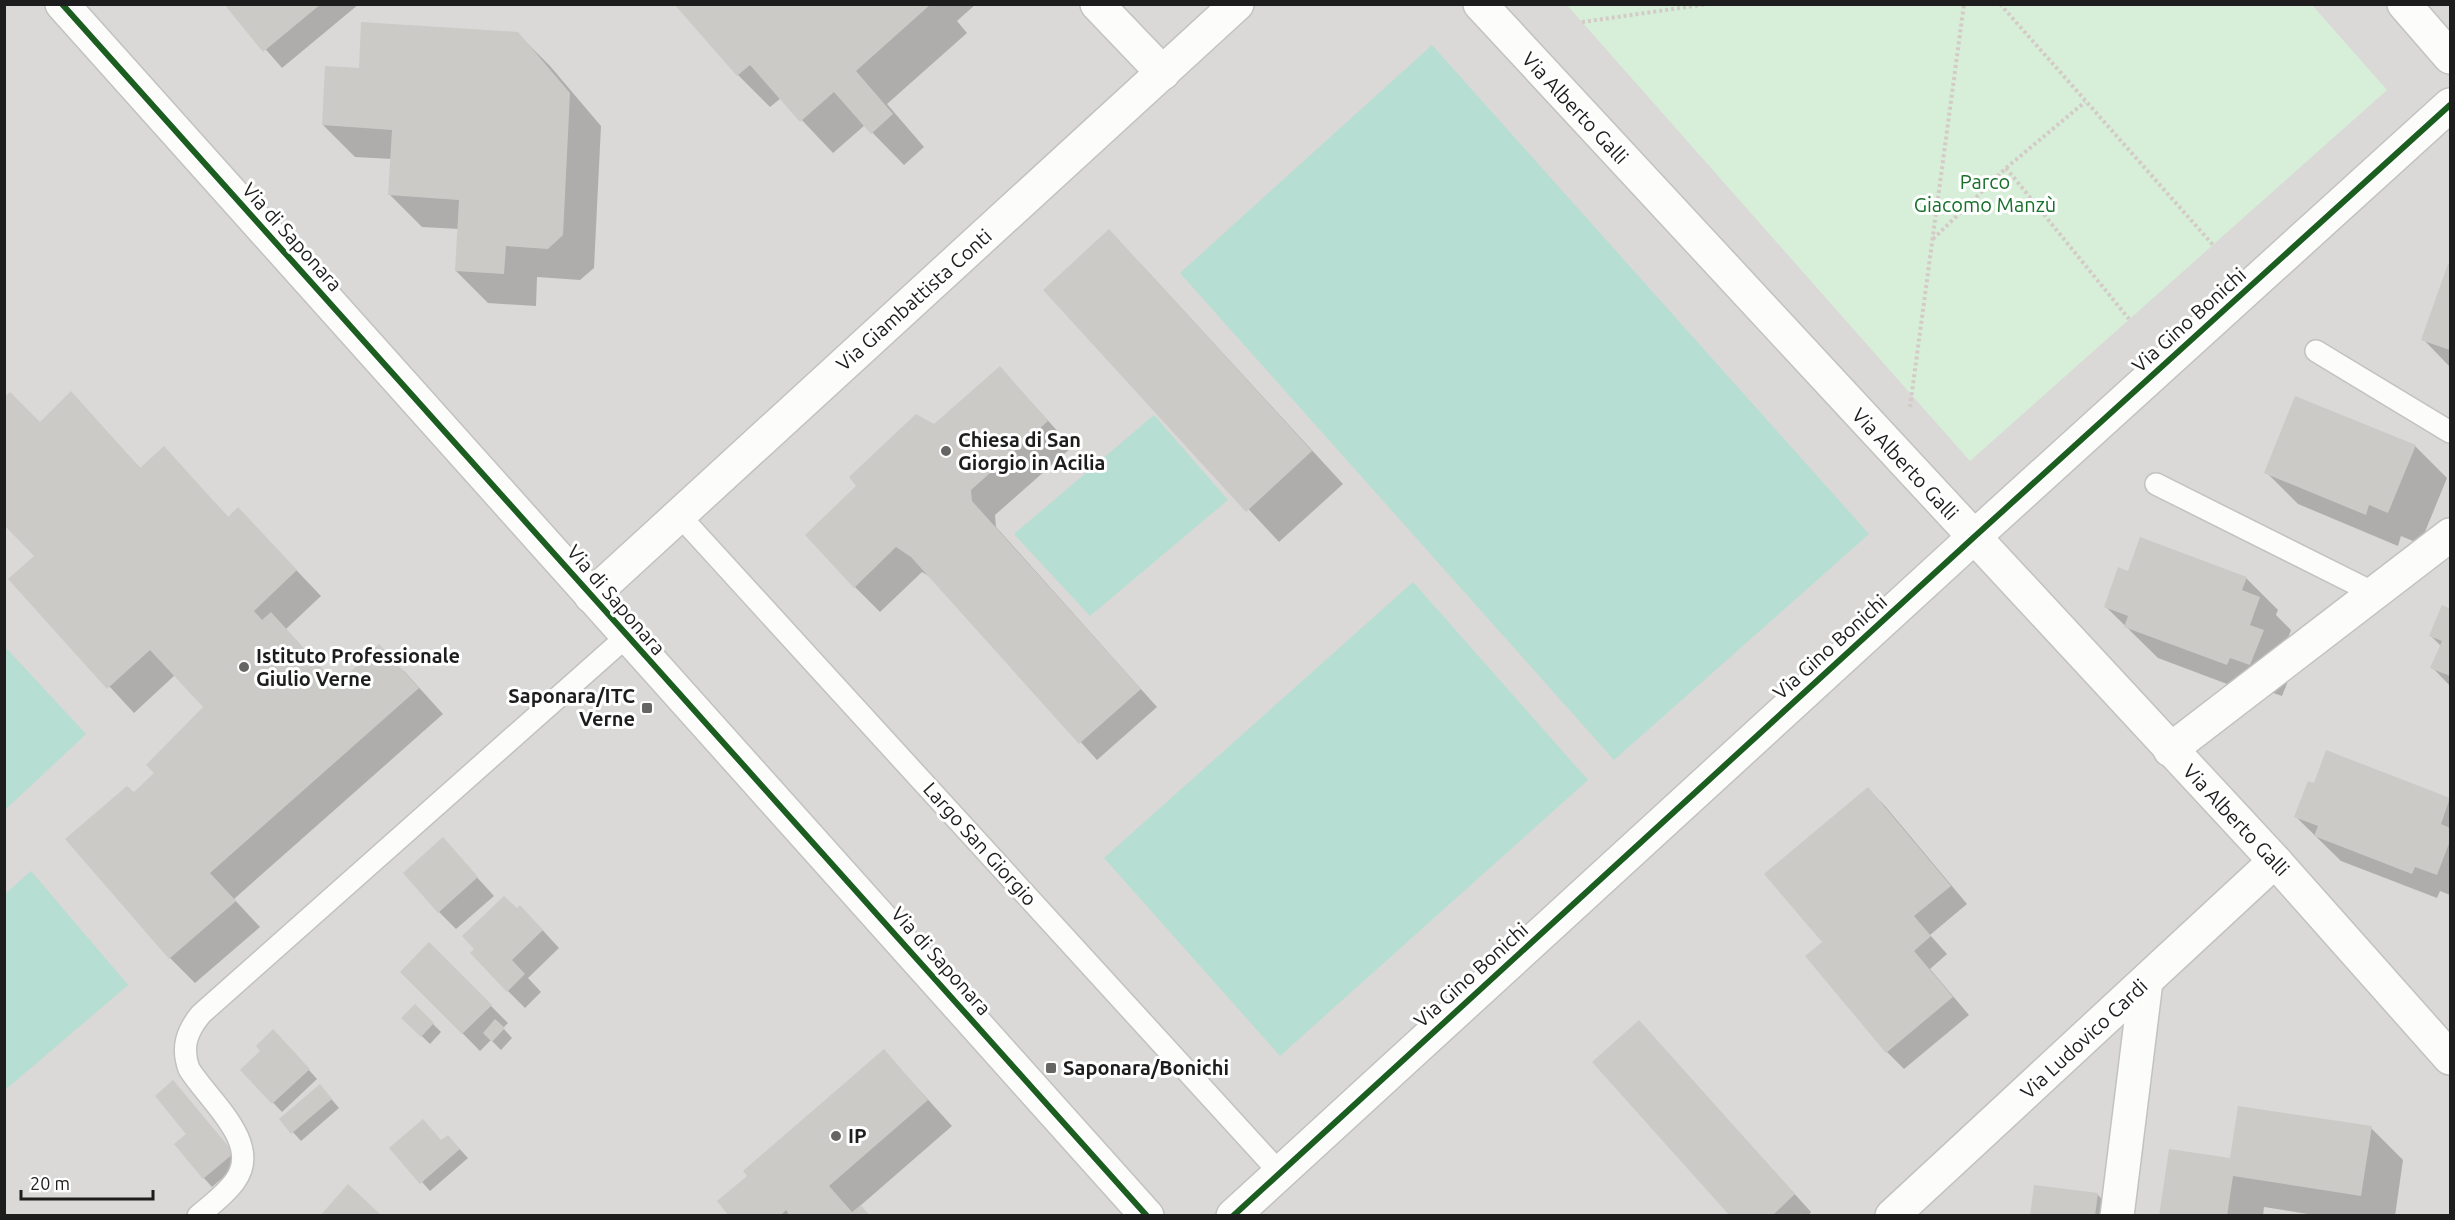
<svg xmlns="http://www.w3.org/2000/svg" width="2455" height="1220" font-family="Ubuntu,sans-serif">
  <rect width="100%" height="100%" fill="#ebeae6"/>
  <!-- residential -->
  <rect fill="#dad9d7" x="5" y="5" width="2445" height="1210"/>
  <!-- park -->
  <polygon fill="#d7efd9" points="1567,5 2312,5 2387,90 1970,461"/>
  <!-- pitch -->
  <g fill="#b6ded2">
    <polygon points="1432,45 1869,534 1614,760 1180,273"/>
    <polygon points="1154,415 1228,500 1090,616 1014,534"/>
    <polygon points="1413,582 1588,780 1280,1056 1104,858"/>
    <polygon points="7,649 86,734 5,810 4,652"/>
    <polygon points="31,871 128,985 5,1090 5,894"/>
  </g>
  <!-- shadow -->
  <g fill="#0003">
    <polygon points="226,4 359,4 282,68"/>
    <polygon points="676,4 976,4 957,21 967,33 887,104 924,147 904,165 865,125 833,153 781,98 770,107 738,75"/>
    <polygon points="517,33 550,66 601,126 594,268 580,280 537,277 536,306 488,303 456,271 459,229 422,227 390,195 392,159 355,157 323,125 360,70"/>
    <polygon points="1140,263 1343,484 1279,542 1045,290"/>
    <polygon points="2449,266 2450,267 2450,367 2423,339"/>
    <polygon points="1000,368 1072,447 995,515 996,527 1157,707 1097,760 932,578 922,572 880,612 855,587 934,426"/>
    <polygon points="71,393 141,469 164,448 229,518 238,509 321,596 286,629 338,686 404,671 443,714 234,899 260,927 195,983 170,958 68,839 134,794 156,773 205,707 175,675 134,713 10,579 36,557 40,424"/>
    <polygon points="2415,446 2447,478 2420,544 2401,536 2398,546 2298,504 2266,472"/>
    <polygon points="2128,573 2246,578 2278,610 2276,615 2291,630 2283,652 2295,663 2282,696 2262,689 2259,696 2158,658 2106,607"/>
    <polygon points="2443,607 2450,611 2450,686 2432,667 2441,646 2431,636"/>
    <polygon points="2327,752 2450,801 2450,895 2440,891 2437,898 2341,861 2295,816 2315,785"/>
    <polygon points="1868,789 1885,806 1967,904 1930,935 1947,954 1930,969 1969,1015 1904,1069 1887,1052 1824,942"/>
    <polygon points="443,840 494,896 456,929 439,912"/>
    <polygon points="537,924 559,948 528,978 541,992 525,1008 508,991 476,949"/>
    <polygon points="429,944 508,1023 503,1028 512,1038 501,1050 491,1040 480,1051 402,972"/>
    <polygon points="415,1006 441,1032 430,1044 403,1018"/>
    <polygon points="1639,1022 1811,1212 1808,1216 1732,1216"/>
    <polygon points="282,1040 317,1079 282,1112 242,1070"/>
    <polygon points="884,1051 952,1126 860,1206 869,1216 731,1216 749,1176"/>
    <polygon points="328,1095 339,1108 301,1141 281,1119"/>
    <polygon points="157,1097 241,1162 212,1187 204,1178 188,1134"/>
    <polygon points="2371,1128 2403,1160 2395,1216 2320,1216 2264,1207 2263,1216 2160,1216 2231,1160"/>
    <polygon points="442,1142 456,1145 468,1158 430,1191 392,1148"/>
    <polygon points="2097,1194 2118,1216 2032,1216"/>
  </g>
  <!-- building -->
  <g fill="#cccac7">
    <polygon points="224,4 321,4 263,52"/>
    <polygon points="674,4 931,4 856,71 893,114 871,134 834,92 800,122 750,65 737,76"/>
    <polygon points="361,22 518,32 570,93 563,235 548,249 506,246 504,274 455,271 459,200 388,195 392,130 322,125 325,66 359,68"/>
    <polygon points="1109,229 1312,451 1246,512 1043,290"/>
    <polygon points="2448,264 2450,265 2450,350 2421,340"/>
    <polygon points="1000,366 1048,421 971,490 972,501 1141,689 1079,744 911,557 896,547 854,588 805,535 856,486 849,477 916,414 934,424"/>
    <polygon points="71,391 140,468 164,446 228,517 238,507 297,570 254,611 262,620 271,612 337,685 379,644 419,688 210,873 236,901 169,959 65,839 127,786 134,792 154,773 146,765 203,707 150,650 107,689 8,579 34,556 4,525 4,397 10,392 40,422"/>
    <polygon points="2295,396 2416,445 2388,513 2369,505 2366,515 2264,473"/>
    <polygon points="2140,537 2247,577 2242,590 2260,597 2250,625 2264,630 2250,665 2230,658 2227,665 2124,627 2128,616 2104,607 2118,567 2128,571"/>
    <polygon points="2442,605 2450,609 2450,676 2430,668 2442,641 2429,636"/>
    <polygon points="2326,750 2450,798 2441,824 2450,828 2450,841 2437,875 2415,867 2412,874 2314,836 2318,826 2294,817 2308,781 2314,783"/>
    <polygon points="1868,787 1951,886 1914,916 1931,936 1914,951 1953,997 1886,1053 1805,956 1822,942 1764,874"/>
    <polygon points="443,837 478,877 438,913 403,873"/>
    <polygon points="504,896 517,908 520,905 543,930 512,960 525,974 507,992 470,953 474,949 462,936"/>
    <polygon points="429,942 492,1005 462,1034 400,972"/>
    <polygon points="415,1004 434,1023 421,1037 401,1018"/>
    <polygon points="495,1019 505,1028 492,1042 483,1033"/>
    <polygon points="1639,1020 1795,1194 1772,1216 1730,1216 1592,1062"/>
    <polygon points="273,1029 310,1069 272,1104 240,1070 260,1051 256,1046"/>
    <polygon points="884,1049 928,1100 829,1186 852,1212 861,1205 870,1216 790,1216 786,1210 780,1216 729,1216 717,1201 747,1176 743,1171"/>
    <polygon points="173,1080 234,1153 203,1179 174,1144 186,1134 155,1096"/>
    <polygon points="320,1084 332,1099 291,1134 279,1119"/>
    <polygon points="2238,1106 2372,1126 2361,1196 2233,1176 2227,1216 2159,1216 2169,1149 2230,1158"/>
    <polygon points="423,1119 441,1140 448,1135 460,1149 420,1184 389,1148"/>
    <polygon points="348,1184 382,1216 320,1216"/>
    <polygon points="2034,1185 2098,1193 2095,1216 2030,1216"/>
  </g>
  <g fill="none" stroke-linecap="round" stroke-linejoin="round">
    <defs>
      <g id="service">
        <polyline points="2316,351 2450,432"/>
        <polyline points="2156,484 2374,593"/>
        <polyline points="679,515 1280,1173"/>
        <path d="M198,1216C211,1205 226,1194 235,1181C263,1143 208,1100 189,1069C181,1047 187,1031 201,1014L626,637"/>
      </g>
      <g id="minor">
        <polyline points="1097,4 1163,73"/>
        <polyline points="1480,4 2275,861 2450,1058"/>
        <polyline points="2404,4 2450,57"/>
        <polyline points="591,596 1237,4"/>
        <polyline points="2170,750 2450,535"/>
        <polyline points="1233,1216 1973,538 2450,105"/>
        <polyline points="1892,1216 2275,861"/>
        <polyline points="2117,1216 2146,981"/>
      </g>
      <polyline id="tertiary" points="62,4 1147,1216"/>
    </defs>
    <!-- service casing -->
    <use href="#service" stroke="#c2c2c0" stroke-width="24"/>
    <!-- minor casing -->
    <use href="#minor" stroke="#c2c2c0" stroke-width="36"/>
    <!-- tertiary casing -->
    <use href="#tertiary" stroke="#c2c2c0" stroke-width="36"/>
    <!-- path -->
    <g stroke="#d4cac7" stroke-width="4" stroke-dasharray="3 3" stroke-linecap="butt">
      <polyline points="2000,4 2213,245"/>
      <polyline points="1582,22 1708,4"/>
      <polyline points="2006,168 2129,319"/>
      <polyline points="1933,239 2006,168 2085,102"/>
      <polyline points="1910,407 1964,4"/>
    </g>
    <!-- service -->
    <use href="#service" stroke="#fcfcfb" stroke-width="21"/>
    <!-- minor -->
    <use href="#minor" stroke="#fcfcfb" stroke-width="33"/>
    <!-- tertiary -->
    <use href="#tertiary" stroke="#fcfcfb" stroke-width="33"/>
    <defs>
      <g id="cycleway">
        <polyline points="62,4 1147,1216"/>
        <polyline points="1233,1216 1973,538 2450,105"/>
      </g>
    </defs>
    <!-- cycleway casing -->
    <use href="#cycleway" stroke="#fff" stroke-width="10"/>
    <!-- cycleway -->
    <use href="#cycleway" stroke="#1b5e20" stroke-width="6"/>
  </g>
  <!-- markers -->
  <g fill="#656563" stroke="#fff" stroke-width="2">
    <circle cx="946" cy="451" r="6"/>
    <circle cx="244" cy="667" r="6"/>
    <rect x="641" y="702" width="12" height="12" rx="3"/>
    <rect x="1045" y="1062" width="12" height="12" rx="3"/>
    <circle cx="836" cy="1136" r="6"/>
  </g>
  <g text-anchor="middle" stroke-width="6" stroke-linejoin="round" paint-order="stroke">
    <!-- street labels -->
    <g font-size="20" fill="#1d1d1d" stroke="#fff">
      <text transform="translate(1575 108) rotate(47)" y="7">Via Alberto Galli</text>
      <text transform="translate(292 237) rotate(48)" y="7">Via di Saponara</text>
      <text transform="translate(914 300) rotate(-42)" y="7">Via Giambattista Conti</text>
      <text transform="translate(2189 320) rotate(-42)" y="7">Via Gino Bonichi</text>
      <text transform="translate(1905 464) rotate(47)" y="7">Via Alberto Galli</text>
      <text transform="translate(616 600) rotate(49)" y="7">Via di Saponara</text>
      <text transform="translate(1830 647) rotate(-42)" y="7">Via Gino Bonichi</text>
      <text transform="translate(2236 820) rotate(47)" y="7">Via Alberto Galli</text>
      <text transform="translate(980 844) rotate(48)" y="7">Largo San Giorgio</text>
      <text transform="translate(941 961) rotate(48)" y="7">Via di Saponara</text>
      <text transform="translate(1471 975) rotate(-42)" y="7">Via Gino Bonichi</text>
      <text transform="translate(2084 1039) rotate(-43)" y="7">Via Ludovico Cardi</text>
    </g>
    <!-- park labels -->
    <g font-size="20" fill="#176f29" stroke="#fff">
      <text x="1985" y="189">Parco<tspan x="1985" dy="23">Giacomo Manzù</tspan></text>
    </g>
    <!-- poi labels -->
    <g font-size="20" font-weight="bold" fill="#1d1d1d" stroke="#fff" text-anchor="start">
      <text x="958" y="447">Chiesa di San<tspan x="958" dy="23">Giorgio in Acilia</tspan></text>
      <text x="256" y="663">Istituto Professionale<tspan x="256" dy="23">Giulio Verne</tspan></text>
      <text x="635" y="703" text-anchor="end">Saponara/ITC<tspan x="635" dy="23">Verne</tspan></text>
      <text x="1063" y="1075">Saponara/Bonichi</text>
      <text x="848" y="1143">IP</text>
    </g>
  </g>
  <!-- border -->
  <rect width="2455" height="1220" fill="none" stroke="#1d1d1d" stroke-width="12"/>
  <!-- scale -->
  <path d="M21 1190v9h132v-9" fill="none" stroke="#1d1d1d" stroke-width="3"/>
  <text x="30" y="1190" font-size="18" fill="#1d1d1d" stroke="#ffffff" stroke-width="4.5" paint-order="stroke">20 m</text>
</svg>
